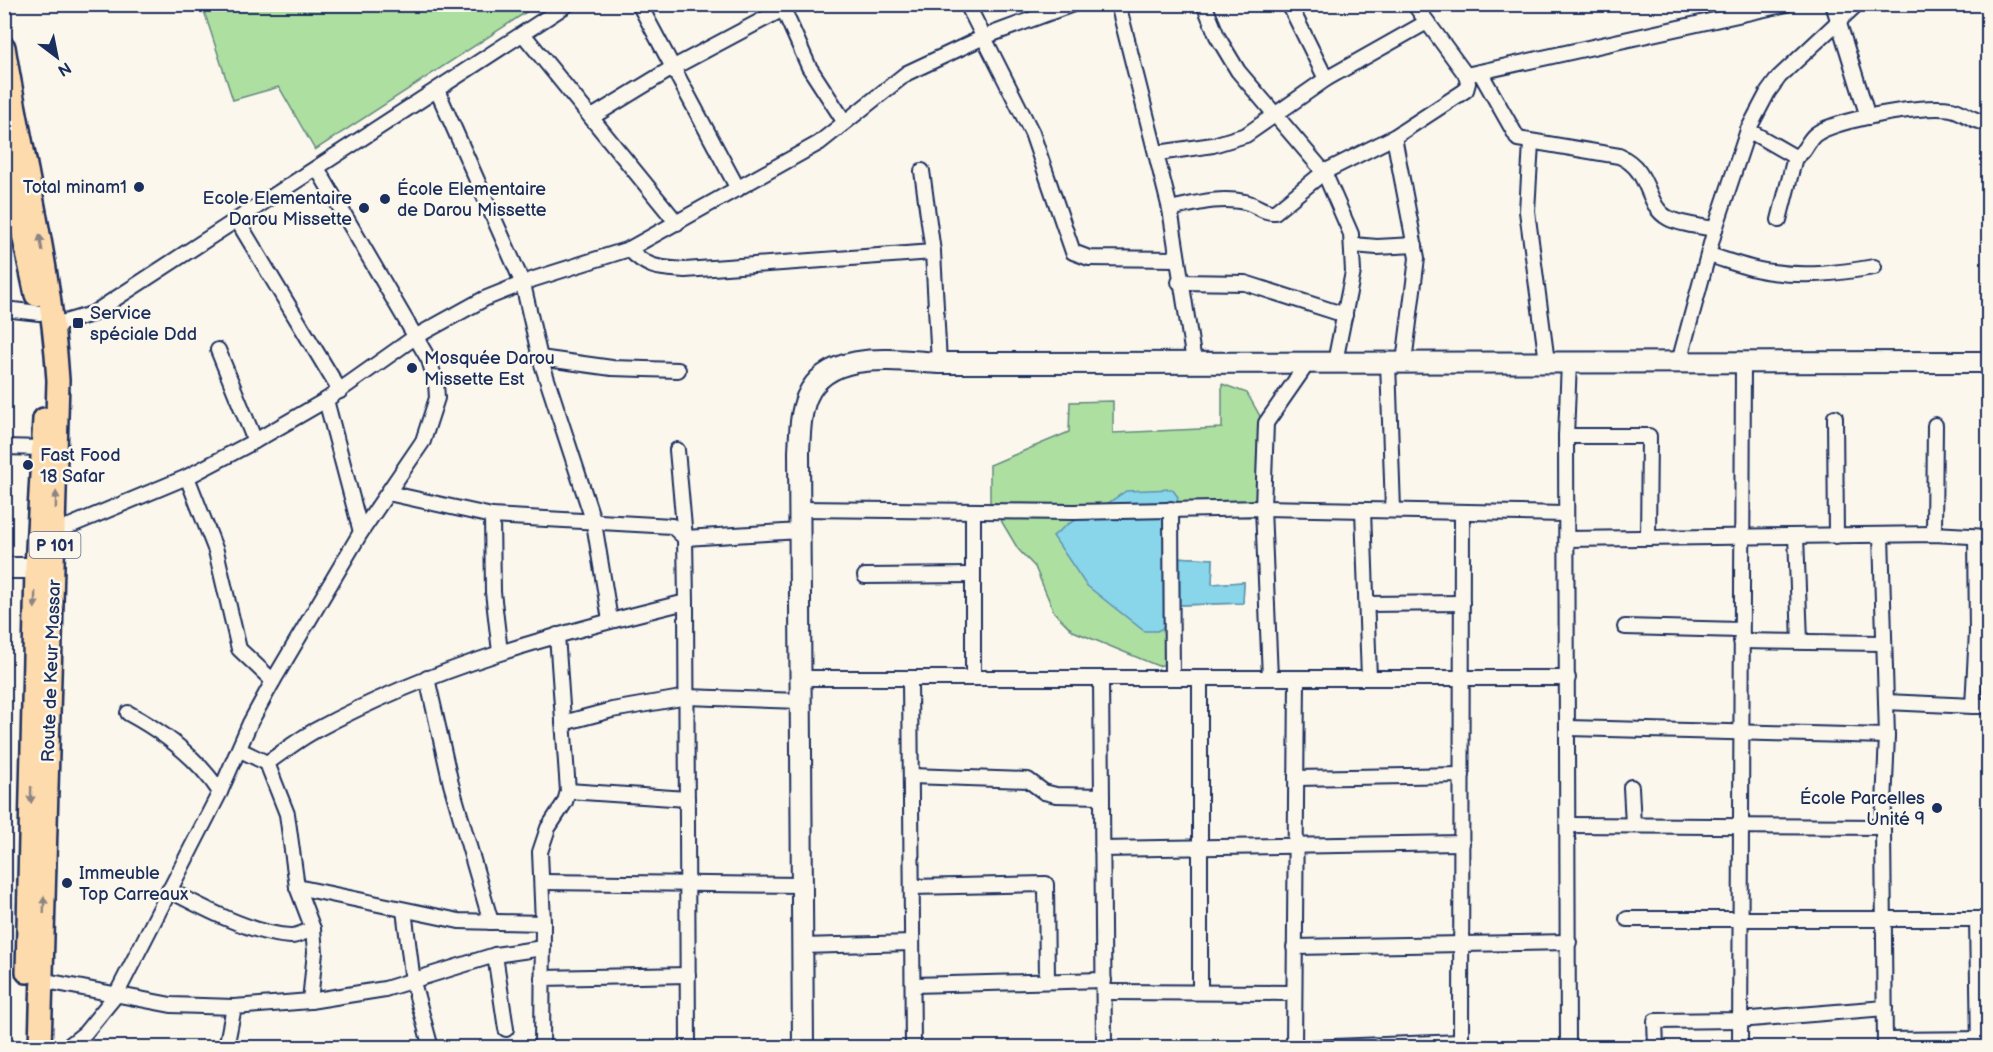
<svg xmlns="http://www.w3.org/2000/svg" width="1993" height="1052" font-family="'Balsamiq Sans',sans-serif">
  <rect width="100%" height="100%" fill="#fbf7ec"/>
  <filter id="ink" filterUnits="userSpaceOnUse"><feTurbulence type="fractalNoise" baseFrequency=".0167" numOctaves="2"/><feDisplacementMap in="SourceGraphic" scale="12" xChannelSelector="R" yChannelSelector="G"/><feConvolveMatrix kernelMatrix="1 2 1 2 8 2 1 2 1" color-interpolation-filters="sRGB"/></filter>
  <g filter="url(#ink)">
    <!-- green -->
    <g fill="#addfa0" stroke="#64877f" stroke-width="1.5">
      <polygon points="202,5 202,4 537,5 315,150 279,87 233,100"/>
      <polygon points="1222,384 1247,393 1261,418 1256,517 1173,515 1172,557 1213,559 1212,584 1244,582 1243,603 1178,605 1176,662 1158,666 1073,631 1054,612 1035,567 1018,549 990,502 990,465 1069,432 1070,402 1113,401 1113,433 1222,428"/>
    </g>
    <!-- water -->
    <polygon fill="#89d5e9" stroke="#5d93b1" stroke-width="1.5" points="1172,489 1178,497 1173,515 1172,557 1213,559 1212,584 1244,582 1243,603 1178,605 1177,621 1157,631 1144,631 1086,585 1053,536 1068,524 1099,509 1126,491"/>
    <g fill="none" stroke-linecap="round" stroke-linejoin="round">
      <defs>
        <g id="street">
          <polyline points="639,4 738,189"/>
          <polyline points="781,4 809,67 844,121"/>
          <polyline points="967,4 1032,133 1073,252 1089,258 1177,259"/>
          <polyline points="1118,4 1170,209 1194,362"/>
          <polyline points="1204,4 1217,36 1238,71 1324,172 1351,234 1353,272 1335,362"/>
          <polyline points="1289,4 1326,79"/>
          <polyline points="1833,4 1868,117"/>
          <polyline points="523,34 677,223"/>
          <path d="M1480,72L1518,139L1619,156C1652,170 1645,206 1668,218C1681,225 1700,226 1715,229"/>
          <polyline points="1466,75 1787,4"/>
          <polyline points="437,90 523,284 540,358 594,523 610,620"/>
          <polyline points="592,117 674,67 783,9"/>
          <polyline points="1748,130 1795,157"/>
          <polyline points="1394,137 1417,258 1404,362"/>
          <polyline points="1531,143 1527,211 1547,362"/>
          <polyline points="1158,153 1213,145 1246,135 1326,79 1427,22"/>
          <polyline points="922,171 933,252 939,363"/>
          <path d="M1170,209C1194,204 1220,196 1245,202C1256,204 1263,213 1275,212L1324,172L1394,137L1466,90L1468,83L1466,75L1414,4"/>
          <polyline points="237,220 340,391"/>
          <path d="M1779,220L1795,157C1806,153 1807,140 1816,134C1834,121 1895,111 1918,109C1928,108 1941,107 1951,109C1964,111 1975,124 1988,122"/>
          <polyline points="1353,245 1377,247 1415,245"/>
          <path d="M629,249C648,269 659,268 685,270L933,252"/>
          <path d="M1709,255C1729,261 1751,270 1772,272C1807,277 1840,273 1874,267"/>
          <polyline points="1179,282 1245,283 1345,315"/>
          <polyline points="4,309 39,313"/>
          <polyline points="55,325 92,314 568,4"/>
          <polyline points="218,350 255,441"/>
          <polyline points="540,358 612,368 678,370"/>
          <polyline points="1388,362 1393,510"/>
          <polyline points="1679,362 1715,229 1748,130 1768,92 1779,77 1857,4"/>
          <polyline points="326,400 361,532"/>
          <polyline points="1835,417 1836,536"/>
          <polyline points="1566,436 1649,436 1648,538"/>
          <polyline points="4,447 43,448"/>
          <polyline points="677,450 685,538 686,602 688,1048"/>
          <polyline points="187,477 216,551 239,649 273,681"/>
          <polyline points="388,493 492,516 672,526 685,538 800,531"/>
          <polyline points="800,509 1074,512 1263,508 1566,514"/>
          <polyline points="1171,509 1172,678"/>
          <polyline points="1363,510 1369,678"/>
          <polyline points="973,511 973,678"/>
          <polyline points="492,516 493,592 500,652"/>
          <polyline points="55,532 187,477 255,441 326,400 415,337 484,299 534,279 629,249 819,143 907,73 984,37 1073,4"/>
          <polyline points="1934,534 1935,425"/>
          <polyline points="1881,535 1887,736 1883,827 1885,1048"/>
          <polyline points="1796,536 1800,641"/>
          <polyline points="1567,539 1934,534 1988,537"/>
          <polyline points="865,576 973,575"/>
          <polyline points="1367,604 1462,603"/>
          <polyline points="1625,627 1740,630"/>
          <polyline points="1741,641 1882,643"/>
          <polyline points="427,678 451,784 491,922"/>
          <polyline points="801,678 1568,678"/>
          <polyline points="910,678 913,1048"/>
          <polyline points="1101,678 1104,1048"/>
          <polyline points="1200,678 1200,992"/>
          <polyline points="1270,678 1263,508 1266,423 1309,361"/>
          <polyline points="1886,702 1973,706 1977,632 1976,537"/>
          <polyline points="1973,706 1988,706"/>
          <path d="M128,713C165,733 197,757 220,792"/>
          <polyline points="563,723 612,710 687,697 801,701"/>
          <polyline points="1568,728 1887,736"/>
          <path d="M267,763C283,752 299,739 316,730C432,667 559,633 686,602"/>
          <polyline points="911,776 1028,780 1044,792 1056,795 1102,796"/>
          <polyline points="1296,778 1462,775"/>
          <polyline points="1631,787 1633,825"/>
          <polyline points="568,791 687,799"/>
          <polyline points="1569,825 1883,827"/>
          <polyline points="1102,849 1462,843"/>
          <polyline points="542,882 802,885"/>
          <polyline points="297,887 459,921 543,923"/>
          <polyline points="912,887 1046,884 1047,981"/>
          <path d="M169,890C201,907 254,935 291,936C298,936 306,931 313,929"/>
          <polyline points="404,910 413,982 431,1048"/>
          <polyline points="1627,919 1988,919"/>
          <polyline points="1977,919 1979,1048"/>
          <polyline points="802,946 912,943"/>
          <polyline points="1294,947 1569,942"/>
          <polyline points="495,955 506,1029"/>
          <polyline points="542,978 688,975"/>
          <polyline points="41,980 171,1005 234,1007 310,1001 315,952 313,929 297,887 287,814 267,763 240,750"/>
          <polyline points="913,985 1104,980"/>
          <polyline points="1105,992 1294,993"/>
          <polyline points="310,1001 385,989 495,955 543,948"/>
          <polyline points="1886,1040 1988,1039"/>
          <polyline points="66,1048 85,1033 116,995 220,792 250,723 273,681 361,532 423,441 437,398 436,383 429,360 317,168"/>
          <polyline points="226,1048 234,1007"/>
          <polyline points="542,1048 543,923 540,852 548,828 565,802 568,791 557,635"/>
          <polyline points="1294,1048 1297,678"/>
          <polyline points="1308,1048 1461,1042"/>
          <polyline points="1461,1048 1462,512"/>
          <polyline points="1568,1048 1566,436 1569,362"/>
          <polyline points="1656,1048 1655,1021 1739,1020 1885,1008"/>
          <polyline points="1740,1048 1743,362"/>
        </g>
        <g id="secondary">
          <polyline points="4,568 36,568"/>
          <path d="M803,1048L799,452C800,434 800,414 807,397C828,348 898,361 939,363L1988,362"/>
        </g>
        <g id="primary">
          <path d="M4,47C22,158 51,267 58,380L40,1048"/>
          <polyline points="4,146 36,295"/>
          <polyline points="27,972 36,568 44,419"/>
        </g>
      </defs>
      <!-- street casing -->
      <use href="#street" stroke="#1b2f5e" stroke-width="18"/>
      <!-- secondary casing -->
      <use href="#secondary" stroke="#1b2f5e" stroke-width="24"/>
      <!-- primary casing -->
      <use href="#primary" stroke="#1b2f5e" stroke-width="26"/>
      <!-- street -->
      <use href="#street" stroke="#fbf7ec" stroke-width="14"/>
      <!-- secondary -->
      <use href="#secondary" stroke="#fbf7ec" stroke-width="20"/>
      <!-- primary -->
      <use href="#primary" stroke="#fedbac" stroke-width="21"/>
    </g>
    <!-- one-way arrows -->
    <defs><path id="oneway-solid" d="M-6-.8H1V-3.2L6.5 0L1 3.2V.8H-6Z" transform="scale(1.5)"/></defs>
    <g fill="#8c8585">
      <use href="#oneway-solid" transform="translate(41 243) rotate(-99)"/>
      <use href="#oneway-solid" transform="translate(56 500) rotate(-89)"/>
      <use href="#oneway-solid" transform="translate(35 600) rotate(91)"/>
      <use href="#oneway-solid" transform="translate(31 795) rotate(91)"/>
      <use href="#oneway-solid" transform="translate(44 905) rotate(-88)"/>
    </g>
  </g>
  <!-- markers -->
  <g fill="#1b2f5e" stroke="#fbf7ec" stroke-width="2">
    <circle cx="139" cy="187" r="6"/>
    <circle cx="385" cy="199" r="6"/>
    <circle cx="364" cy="208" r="6"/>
    <rect x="72" y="317" width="12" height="12" rx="3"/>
    <circle cx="412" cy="368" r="6"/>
    <circle cx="28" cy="465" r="6"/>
    <circle cx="1937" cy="808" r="6"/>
    <circle cx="67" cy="883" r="6"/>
  </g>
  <g text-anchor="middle" stroke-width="5" stroke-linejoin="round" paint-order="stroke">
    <!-- shield labels -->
    <rect fill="#fbf7ec" stroke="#5e6b89" stroke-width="1.5" x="29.5" y="532" width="51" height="26" rx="4.5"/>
    <g font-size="16" font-weight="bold" fill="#1b2f5e">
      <text x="55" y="551">P 101</text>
    </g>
    <!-- poi labels -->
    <g font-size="18" fill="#1b2f5e" stroke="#fbf7ec" text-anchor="start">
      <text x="127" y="193" text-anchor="end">Total minam1</text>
      <text x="397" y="195">École Elementaire<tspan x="397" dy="21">de Darou Missette</tspan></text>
      <text x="352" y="204" text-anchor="end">Ecole Elementaire<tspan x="352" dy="21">Darou Missette</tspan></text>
      <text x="90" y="319">Service<tspan x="90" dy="21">spéciale Ddd</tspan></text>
      <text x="424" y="364">Mosquée Darou<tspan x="424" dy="21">Missette Est</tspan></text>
      <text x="40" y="461">Fast Food<tspan x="40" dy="21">18 Safar</tspan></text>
      <text x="1925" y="804" text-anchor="end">École Parcelles<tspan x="1925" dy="21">Unité 9</tspan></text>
      <text x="79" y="879">Immeuble<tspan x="79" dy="21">Top Carreaux</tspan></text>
    </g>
    <!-- street labels -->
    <g font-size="18" fill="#1b2f5e" stroke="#fbf7ec">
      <text transform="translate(51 671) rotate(-88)" y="6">Route de Keur Massar</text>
    </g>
  </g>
  <!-- margin -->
  <rect width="1993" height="1052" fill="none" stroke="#fbf7ec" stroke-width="24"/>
  <rect x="12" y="12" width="1969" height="1028" fill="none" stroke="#1b2f5e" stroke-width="2" filter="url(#ink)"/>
  <!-- north arrow -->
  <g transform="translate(57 57) rotate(148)" stroke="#fbf7ec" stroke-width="4.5" paint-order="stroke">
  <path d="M0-4.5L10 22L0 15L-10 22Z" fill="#1b2f5e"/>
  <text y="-9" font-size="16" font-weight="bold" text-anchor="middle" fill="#1b2f5e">N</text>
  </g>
</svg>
